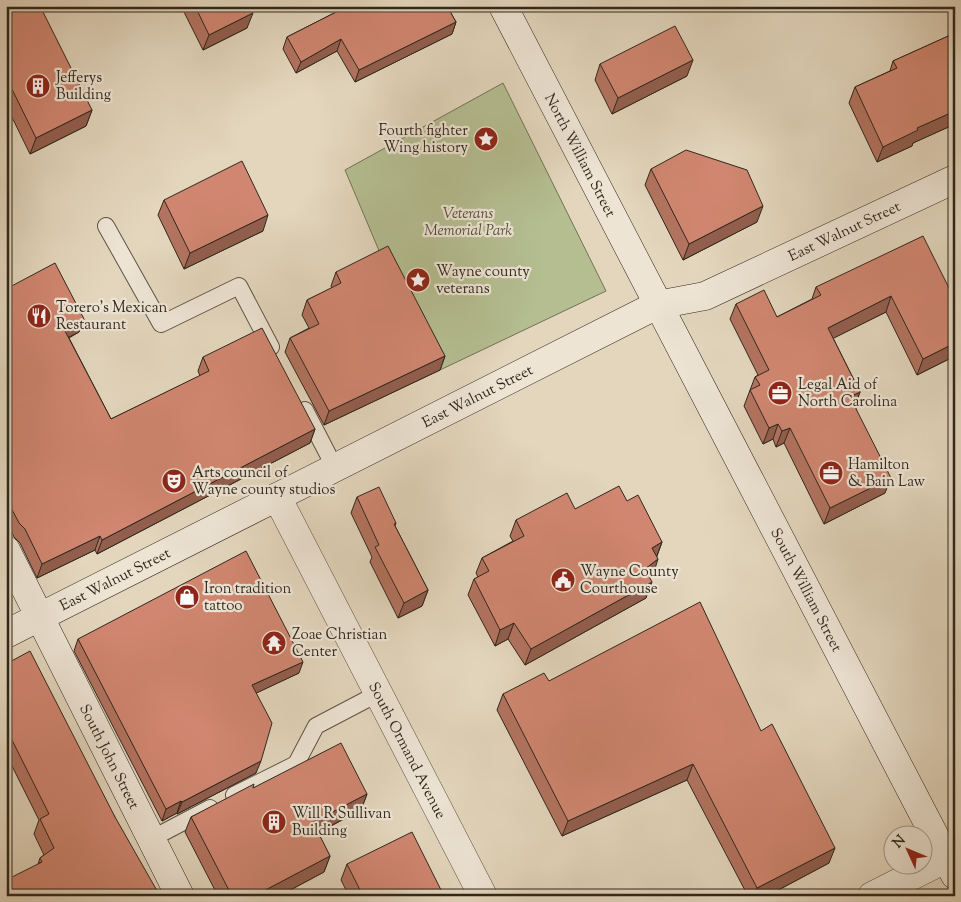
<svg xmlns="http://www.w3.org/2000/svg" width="961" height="902" font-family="'Sorts Mill Goudy',serif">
  <rect width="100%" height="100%" fill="#e3d6bd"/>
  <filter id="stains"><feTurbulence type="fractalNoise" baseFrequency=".004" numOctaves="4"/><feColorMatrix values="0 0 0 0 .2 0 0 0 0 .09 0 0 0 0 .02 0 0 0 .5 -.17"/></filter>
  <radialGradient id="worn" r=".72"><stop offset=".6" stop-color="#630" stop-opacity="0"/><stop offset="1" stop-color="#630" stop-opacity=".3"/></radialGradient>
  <!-- park -->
  <polygon fill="#b4be91" stroke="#727257" points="503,83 606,291 440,370 383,260 345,170"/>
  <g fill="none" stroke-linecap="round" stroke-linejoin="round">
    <defs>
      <g id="lane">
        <polyline points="106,226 161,324 239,286 271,347"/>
        <polyline points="305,410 335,468"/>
        <polyline points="234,795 296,764 316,726 379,693"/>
        <polyline points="151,839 210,808"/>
      </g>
      <g id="street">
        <path id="s1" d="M277,497L483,896"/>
        <polyline points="872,896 955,854"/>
      </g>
      <g id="secondary">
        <path id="s2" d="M503,6L955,875"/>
        <path id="s3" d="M6,550L180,896"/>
        <path id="s4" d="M6,634L657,305L705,296L955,179"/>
      </g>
    </defs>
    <!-- lane casing -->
    <use href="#lane" stroke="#5d5345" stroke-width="18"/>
    <!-- street casing -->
    <use href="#street" stroke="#5d5345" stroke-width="29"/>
    <!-- secondary casing -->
    <use href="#secondary" stroke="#30271d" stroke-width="29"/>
    <!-- lane -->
    <use href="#lane" stroke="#ede4d4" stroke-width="16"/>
    <!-- street -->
    <use href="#street" stroke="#ede4d4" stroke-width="28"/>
    <!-- secondary -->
    <use href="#secondary" stroke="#ede4d4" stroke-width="28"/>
  </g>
  <!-- wall -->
  <g fill="#b37360" stroke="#30271d">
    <polygon points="6,6 92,110 86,126 30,154 6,105"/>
    <polygon points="181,6 249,6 247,28 203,50"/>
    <polygon points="340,6 447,6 456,22 452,34 355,82 337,51 296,73 283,49 287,37 342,9"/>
    <polygon points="955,33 955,124 913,143 912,146 877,162 849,103 855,87 890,71 893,61"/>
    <polygon points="600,64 687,76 612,114 595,80"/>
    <polygon points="651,169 757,222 683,260 645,185"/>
    <polygon points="164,200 263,231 184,269 158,215"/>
    <polygon points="336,272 445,356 440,370 324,425 285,352 290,338 309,328 302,315 307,300 332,288 331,286"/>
    <polygon points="816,287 955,300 955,356 917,375 886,312 833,338 860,392 855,406 885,493 824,524 784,443 776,447 773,439 763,444 744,406 755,377 758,375 730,319 736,304 777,317 812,299"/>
    <polygon points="6,289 84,319 79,332 69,338 111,419 200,376 198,371 203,357 315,429 310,443 97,554 95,550 37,578 20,543 14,537 6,521"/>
    <polygon points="357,497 396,523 395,526 428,590 422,606 398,618 370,562 372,557 351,513"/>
    <polygon points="627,501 662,542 657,556 653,575 649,577 646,598 525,665 508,639 495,646 468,595 474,579 478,577 476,573 482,558 513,541 510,536 516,520"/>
    <polygon points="78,639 299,673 256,693 256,773 177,814 177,813 162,821 74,651"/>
    <polygon points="6,664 115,817 38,864 40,858 44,855 34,834 39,820 6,754"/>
    <polygon points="549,681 761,731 829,863 767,896 748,896 687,780 562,836 497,710 503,694"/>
    <polygon points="253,788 367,794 361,810 318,833 330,856 324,872 279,896 218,896 185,832 191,817"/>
    <polygon points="347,864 444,896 349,896 341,880"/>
  </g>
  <!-- shaded-wall -->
  <g fill="#925e4e" stroke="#30271d">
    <polygon points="253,13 247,28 203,50 209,35"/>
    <polygon points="456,22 452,34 355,82 359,70"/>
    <polygon points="341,39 337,51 296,73 301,62"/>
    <polygon points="693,60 687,76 612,114 618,98"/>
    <polygon points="92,110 86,126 30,154 36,138"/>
    <polygon points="955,111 955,124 913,143 912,146 877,162 883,147 917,128"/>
    <polygon points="763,206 757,222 683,260 689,244"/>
    <polygon points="268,215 263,231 184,269 190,253"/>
    <polygon points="891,296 886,312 822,344 828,328"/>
    <polygon points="84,319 79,332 59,342 64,329"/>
    <polygon points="955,343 955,356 917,375 923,359"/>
    <polygon points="445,356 440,370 324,425 329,411"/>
    <polygon points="860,392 854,408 850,397"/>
    <polygon points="778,424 773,439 763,444 769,428"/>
    <polygon points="790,428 784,443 776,447 782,431"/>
    <polygon points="315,429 310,443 97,554 102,540"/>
    <polygon points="891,478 885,493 824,524 830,508"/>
    <polygon points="100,536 95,550 37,578 42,564"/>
    <polygon points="662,542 656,558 652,548"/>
    <polygon points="658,559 653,575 639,585 645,569"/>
    <polygon points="652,582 646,598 525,665 531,649"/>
    <polygon points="428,590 422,606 398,618 404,603"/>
    <polygon points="514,623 508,639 495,646 500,630"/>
    <polygon points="303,662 299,673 248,697 252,685"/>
    <polygon points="261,761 256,773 177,814 182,802"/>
    <polygon points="693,764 687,780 562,836 568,821"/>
    <polygon points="367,794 361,810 307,838 313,822"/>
    <polygon points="181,801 177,813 162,821 166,809"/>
    <polygon points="835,848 829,863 767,896 755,896 757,888"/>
    <polygon points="330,856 324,872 279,896 254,896"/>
  </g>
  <!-- building -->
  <g fill="#d08670" stroke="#30271d">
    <polygon points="6,6 40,6 92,110 36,138 6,77"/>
    <polygon points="195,6 249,6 253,13 209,35"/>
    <polygon points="348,6 447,6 456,22 359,70 341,39 301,62 287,37"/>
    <polygon points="675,26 693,60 618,98 600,64"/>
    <polygon points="955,33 955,111 917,128 918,130 883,147 855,87 897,68 893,61"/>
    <polygon points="686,150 747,170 763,206 689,244 651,169"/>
    <polygon points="242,161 268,215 190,253 164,200"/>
    <polygon points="923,236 955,300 955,343 923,359 891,296 828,328 860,392 850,397 891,478 830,508 790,428 782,431 778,424 769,428 750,390 760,385 755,377 769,370 736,304 764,290 777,317 821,295 816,287"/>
    <polygon points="388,246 445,356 329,411 290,338 319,324 307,300 341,283 336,272"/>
    <polygon points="55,263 84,319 64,329 111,419 209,371 203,357 262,328 315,429 102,540 100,536 42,564 25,529 19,523 6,498 6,289"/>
    <polygon points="619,486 627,501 638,495 662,542 652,548 658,559 645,569 652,582 531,649 514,623 500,630 474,579 489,571 482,558 524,536 516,520 567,493 575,509"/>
    <polygon points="379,487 396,523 394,524 428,590 404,603 375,547 379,545 357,497"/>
    <polygon points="246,551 303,662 252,685 272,723 261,761 182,802 181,801 166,809 78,639"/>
    <polygon points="700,602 761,731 772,724 835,848 757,888 693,764 568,821 503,694 544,673 549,681"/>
    <polygon points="30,651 115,817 160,896 6,896 6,880 42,862 40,858 54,848 40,819 49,814 6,728 6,664"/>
    <polygon points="341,743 367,794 313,822 330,856 254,896 232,896 191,817 254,784 253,788"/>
    <polygon points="412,832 444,896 363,896 347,864"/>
  </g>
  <!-- icons -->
  <defs>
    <symbol id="building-disc" viewBox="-11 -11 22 22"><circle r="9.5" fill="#8f2418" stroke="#ede4d4"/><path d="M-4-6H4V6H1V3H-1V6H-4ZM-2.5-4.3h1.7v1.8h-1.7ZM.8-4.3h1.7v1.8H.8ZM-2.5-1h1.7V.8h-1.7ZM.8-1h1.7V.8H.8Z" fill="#fff"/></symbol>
    <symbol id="sight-disc" viewBox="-11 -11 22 22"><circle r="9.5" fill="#8f2418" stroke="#ede4d4"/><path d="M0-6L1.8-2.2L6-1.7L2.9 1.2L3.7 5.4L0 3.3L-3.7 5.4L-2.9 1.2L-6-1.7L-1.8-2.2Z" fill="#fff"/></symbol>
    <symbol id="restaurant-disc" viewBox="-11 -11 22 22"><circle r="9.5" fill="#8f2418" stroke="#ede4d4"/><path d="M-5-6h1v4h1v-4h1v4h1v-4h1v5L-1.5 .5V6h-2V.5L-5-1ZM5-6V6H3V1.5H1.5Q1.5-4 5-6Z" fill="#fff"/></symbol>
    <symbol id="office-disc" viewBox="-11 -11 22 22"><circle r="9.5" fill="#8f2418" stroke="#ede4d4"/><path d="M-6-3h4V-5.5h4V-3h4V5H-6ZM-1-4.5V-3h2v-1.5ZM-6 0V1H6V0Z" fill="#fff"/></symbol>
    <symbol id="theatre-disc" viewBox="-11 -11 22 22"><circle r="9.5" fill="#8f2418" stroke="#ede4d4"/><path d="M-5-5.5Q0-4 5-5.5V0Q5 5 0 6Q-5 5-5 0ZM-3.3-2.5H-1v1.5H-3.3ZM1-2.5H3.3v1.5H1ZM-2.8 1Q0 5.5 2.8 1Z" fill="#fff"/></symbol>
    <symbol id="civic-disc" viewBox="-11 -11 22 22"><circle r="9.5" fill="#8f2418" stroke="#ede4d4"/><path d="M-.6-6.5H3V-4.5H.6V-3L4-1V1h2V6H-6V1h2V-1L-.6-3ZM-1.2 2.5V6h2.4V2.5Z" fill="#fff"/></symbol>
    <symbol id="shop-disc" viewBox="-11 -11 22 22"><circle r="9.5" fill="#8f2418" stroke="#ede4d4"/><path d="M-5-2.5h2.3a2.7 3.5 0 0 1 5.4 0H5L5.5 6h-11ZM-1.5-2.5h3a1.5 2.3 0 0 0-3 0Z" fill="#fff"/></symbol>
    <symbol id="temple-disc" viewBox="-11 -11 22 22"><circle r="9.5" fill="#8f2418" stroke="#ede4d4"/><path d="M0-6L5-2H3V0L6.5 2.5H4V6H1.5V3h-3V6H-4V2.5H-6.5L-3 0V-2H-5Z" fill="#fff"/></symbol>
  </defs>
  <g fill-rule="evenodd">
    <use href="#building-disc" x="24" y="72" width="28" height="28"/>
    <use href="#sight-disc" x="472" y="125" width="28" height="28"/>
    <use href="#sight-disc" x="404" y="266" width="28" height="28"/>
    <use href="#restaurant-disc" x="25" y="302" width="28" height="28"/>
    <use href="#office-disc" x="766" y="379" width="28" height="28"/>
    <use href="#office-disc" x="817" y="459" width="28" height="28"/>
    <use href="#theatre-disc" x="160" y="467" width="28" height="28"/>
    <use href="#civic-disc" x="549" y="566" width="28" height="28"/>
    <use href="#shop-disc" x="173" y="583" width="28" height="28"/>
    <use href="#temple-disc" x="260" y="629" width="28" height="28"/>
    <use href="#building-disc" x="260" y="808" width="28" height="28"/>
  </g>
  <g text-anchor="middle" stroke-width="4.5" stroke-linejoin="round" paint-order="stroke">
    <!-- poi labels -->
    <g font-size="15" fill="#30271d" stroke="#ede4d4" text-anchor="start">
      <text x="56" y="82">Jefferys<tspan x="56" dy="17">Building</tspan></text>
      <text x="468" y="135" text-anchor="end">Fourth fighter<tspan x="468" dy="17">Wing history</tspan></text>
      <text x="436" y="276">Wayne county<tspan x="436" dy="17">veterans</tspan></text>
      <text x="56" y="312">Torero's Mexican<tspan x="56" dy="17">Restaurant</tspan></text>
      <text x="798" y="389">Legal Aid of<tspan x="798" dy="17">North Carolina</tspan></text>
      <text x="848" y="469">Hamilton<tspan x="848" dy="17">&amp; Bain Law</tspan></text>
      <text x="192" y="477">Arts council of<tspan x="192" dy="17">Wayne county studios</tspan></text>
      <text x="580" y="576">Wayne County<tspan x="580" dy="17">Courthouse</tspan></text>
      <text x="204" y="593">Iron tradition<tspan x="204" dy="17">tattoo</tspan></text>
      <text x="292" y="639">Zoae Christian<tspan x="292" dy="17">Center</tspan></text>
      <text x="292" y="818">Will R Sullivan<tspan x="292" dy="17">Building</tspan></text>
    </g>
    <!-- street labels -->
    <g font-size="15" fill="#30271d" stroke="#ede4d4">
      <text dy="5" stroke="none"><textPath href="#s2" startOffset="168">North William Street</textPath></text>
      <text dy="5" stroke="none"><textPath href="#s4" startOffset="932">East Walnut Street</textPath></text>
      <text dy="5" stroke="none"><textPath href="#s4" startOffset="528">East Walnut Street</textPath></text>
      <text dy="5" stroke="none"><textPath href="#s4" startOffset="122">East Walnut Street</textPath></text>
      <text dy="5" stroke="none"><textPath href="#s2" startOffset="658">South William Street</textPath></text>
      <text dy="5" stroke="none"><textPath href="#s1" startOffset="285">South Ormand Avenue</textPath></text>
      <text dy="5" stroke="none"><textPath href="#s3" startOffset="231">South John Street</textPath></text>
    </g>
    <!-- park labels -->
    <g font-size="15" font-style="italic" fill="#514d3a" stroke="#ede4d4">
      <text x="468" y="218">Veterans<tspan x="468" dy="17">Memorial Park</tspan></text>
    </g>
  </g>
  <!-- margin -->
  <rect width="961" height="902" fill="none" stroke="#e3d6bd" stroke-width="25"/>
  <rect x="8" y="8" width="946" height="887" fill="none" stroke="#30271d" stroke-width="2.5"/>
  <rect x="12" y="12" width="936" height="877" fill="none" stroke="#30271d"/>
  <!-- north arrow -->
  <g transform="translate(908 850) rotate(314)"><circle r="24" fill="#ede4d4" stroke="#a1988b"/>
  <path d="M0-4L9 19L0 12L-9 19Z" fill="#8f2418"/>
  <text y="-8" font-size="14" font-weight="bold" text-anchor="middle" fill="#30271d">N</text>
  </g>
  <rect width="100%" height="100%" filter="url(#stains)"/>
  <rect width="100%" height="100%" fill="url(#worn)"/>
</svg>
